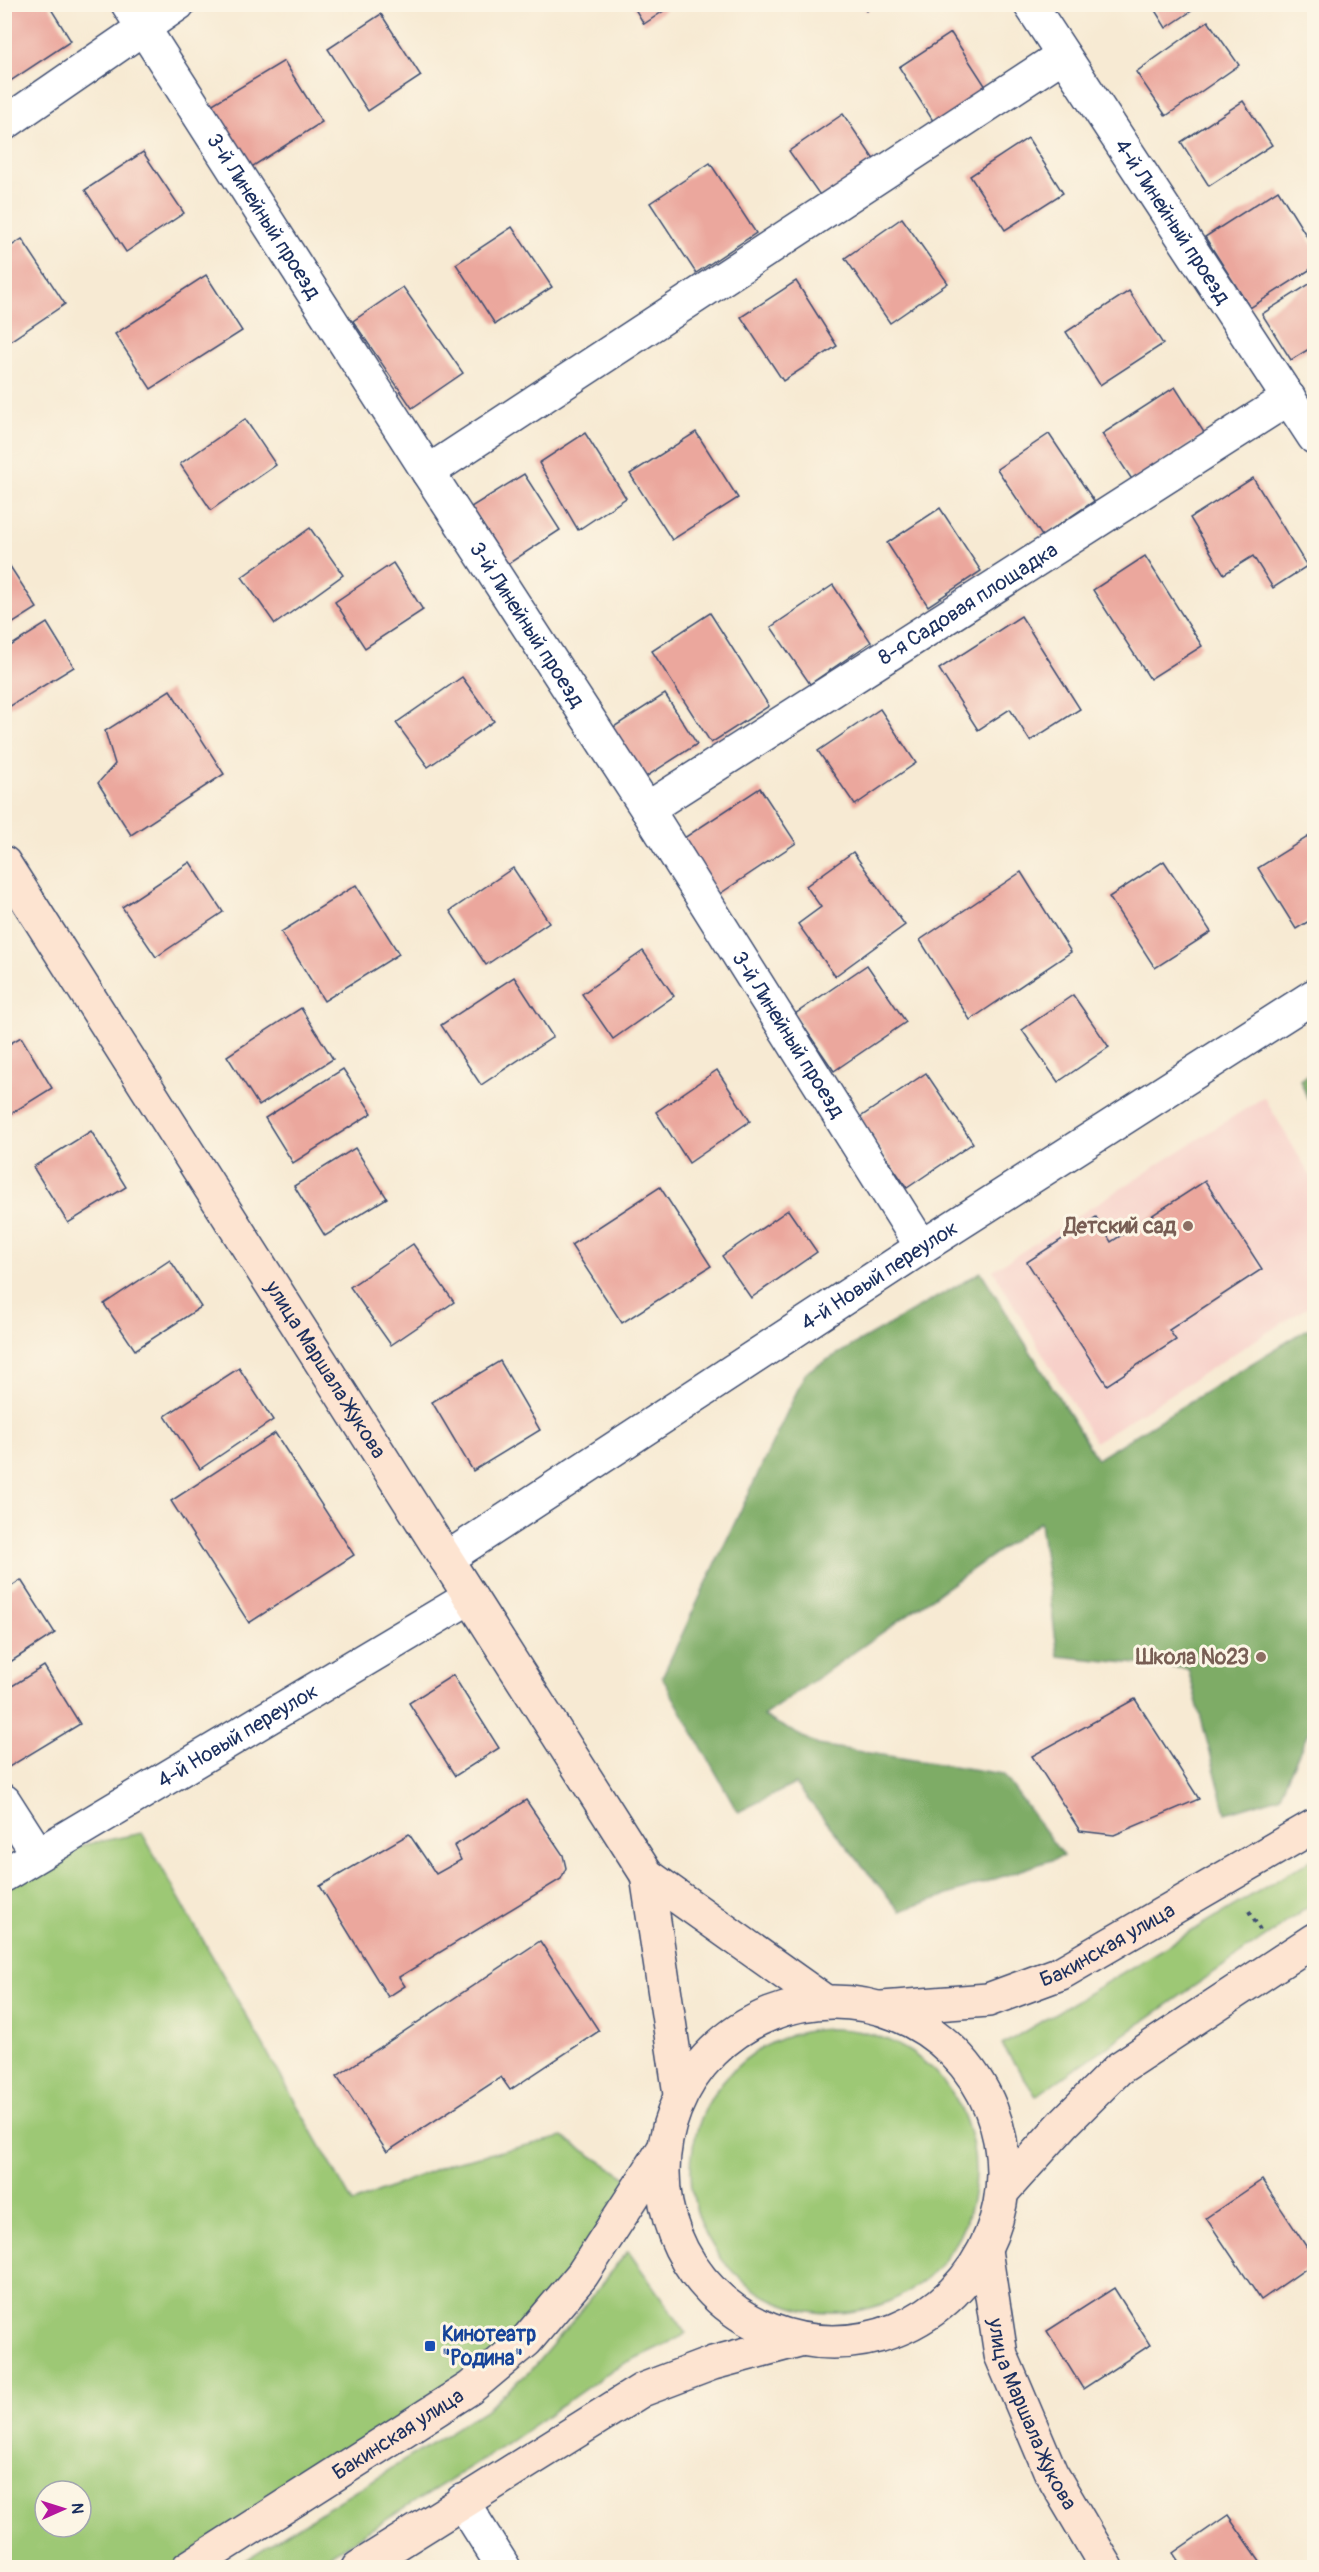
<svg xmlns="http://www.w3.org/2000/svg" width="1319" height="2572" font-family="Pangolin,sans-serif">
  <rect width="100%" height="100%" fill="#fcf5e5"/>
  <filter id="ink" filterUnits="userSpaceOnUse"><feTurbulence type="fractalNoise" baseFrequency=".0167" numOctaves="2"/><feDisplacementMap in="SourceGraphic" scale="12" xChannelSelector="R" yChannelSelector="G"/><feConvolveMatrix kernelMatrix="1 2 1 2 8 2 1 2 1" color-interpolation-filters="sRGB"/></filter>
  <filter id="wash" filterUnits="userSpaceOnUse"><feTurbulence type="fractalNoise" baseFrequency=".008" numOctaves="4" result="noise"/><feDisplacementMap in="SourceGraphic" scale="24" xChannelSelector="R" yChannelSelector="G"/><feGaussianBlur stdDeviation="1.35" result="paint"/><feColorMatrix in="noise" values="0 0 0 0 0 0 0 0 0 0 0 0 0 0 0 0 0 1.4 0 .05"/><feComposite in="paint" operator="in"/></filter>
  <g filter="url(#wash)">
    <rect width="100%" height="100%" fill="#f7ead3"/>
    <!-- built -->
    <polygon fill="#f7d0c9" points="1264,1097 1314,1182 1314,1303 1095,1442 993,1270"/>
    <!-- green -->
    <g fill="#9dc874" stroke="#5c7c69" stroke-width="1.5" fill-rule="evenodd">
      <path d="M142,1833L353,2203L450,2163L563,2137L639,2186L526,2341L188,2567L5,2568V1875L38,1854ZM45,2491H81V2527H45Z"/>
      <polygon points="1314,1858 1314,1903 1036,2096 1002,2045"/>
      <circle cx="833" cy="2171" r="142"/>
      <polygon points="628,2251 687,2334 615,2368 507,2444 311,2567 234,2567 485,2410 529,2372 577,2316"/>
    </g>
    <!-- forest -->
    <g fill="#7eac66" stroke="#4c6e62" stroke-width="1.5">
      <polygon points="1314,1070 1314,1114 1300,1080"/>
      <polygon points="981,1272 1097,1459 1314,1325 1314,1720 1279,1797 1226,1813 1188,1669 1058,1656 1040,1522 763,1716 818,1745 1003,1774 1063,1856 900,1911 795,1784 738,1812 662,1677 806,1372"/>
    </g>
    <g id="blocks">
      <!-- building -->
      <g fill="#eba79d">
        <polygon points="4,4 48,4 71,41 6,84"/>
        <polygon points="632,4 674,4 644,24"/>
        <polygon points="862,4 876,4 866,11"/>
        <polygon points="1151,4 1202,4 1166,28"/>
        <polygon points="381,14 421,76 368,111 328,49"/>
        <polygon points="1208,21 1239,65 1166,116 1136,72"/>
        <polygon points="951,33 988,90 935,124 899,67"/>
        <polygon points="284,61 322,122 250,168 211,105"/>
        <polygon points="1243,101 1272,145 1209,186 1181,142"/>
        <polygon points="843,114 877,164 824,201 789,151"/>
        <polygon points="1028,138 1063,193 1005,230 970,176"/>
        <polygon points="143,152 184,213 126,252 85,190"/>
        <polygon points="710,163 756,233 696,273 650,203"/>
        <polygon points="1278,190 1314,248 1314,267 1250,308 1205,237"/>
        <polygon points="902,218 948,283 890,323 845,258"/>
        <polygon points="512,227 552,287 495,324 456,264"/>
        <polygon points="22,239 65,304 4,345 4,251"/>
        <polygon points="206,275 242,331 151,389 115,334"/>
        <polygon points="796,281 837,346 783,381 741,317"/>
        <polygon points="1314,281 1314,346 1291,360 1262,314"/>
        <polygon points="403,287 463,373 412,408 353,321"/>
        <polygon points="1129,291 1163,344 1100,385 1066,332"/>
        <polygon points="1175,387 1205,434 1133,481 1102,434"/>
        <polygon points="245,419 276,465 211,510 180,464"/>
        <polygon points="696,432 738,498 672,540 630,474"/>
        <polygon points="585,433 626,498 578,530 539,463"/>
        <polygon points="1049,434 1094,501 1042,536 997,469"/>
        <polygon points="524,474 560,530 508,564 471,507"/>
        <polygon points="1253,478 1307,566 1273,588 1253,556 1224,574 1190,518"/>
        <polygon points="940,508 981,571 928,606 887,543"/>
        <polygon points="310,528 343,575 275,624 242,577"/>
        <polygon points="1145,556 1202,646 1150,679 1093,590"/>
        <polygon points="4,557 37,608 4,629"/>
        <polygon points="393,563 423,610 365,648 335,602"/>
        <polygon points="833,585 871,642 810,684 771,627"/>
        <polygon points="710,613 769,706 711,743 652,651"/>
        <polygon points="1021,616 1080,709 1030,741 1010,709 978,730 939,669"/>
        <polygon points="47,623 74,667 4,710 4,650"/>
        <polygon points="462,677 494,721 428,767 396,723"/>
        <polygon points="170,690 224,774 131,835 98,783 115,764 105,731"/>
        <polygon points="665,694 697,744 641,780 609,730"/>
        <polygon points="880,709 916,763 855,805 818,751"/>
        <polygon points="760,788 796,843 718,895 681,840"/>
        <polygon points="1314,833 1314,918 1296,929 1258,868"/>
        <polygon points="853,852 905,925 835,976 798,924 821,907 806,886"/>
        <polygon points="1164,861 1211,932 1155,968 1109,897"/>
        <polygon points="190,862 223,912 156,957 122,907"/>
        <polygon points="513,868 549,922 486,965 450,911"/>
        <polygon points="1021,872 1071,952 970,1020 920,940"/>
        <polygon points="356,885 399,954 324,1001 281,932"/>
        <polygon points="643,951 674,996 613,1039 582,994"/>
        <polygon points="867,965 906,1022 834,1071 795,1014"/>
        <polygon points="514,977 553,1037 481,1085 441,1025"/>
        <polygon points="1073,995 1109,1047 1058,1082 1022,1030"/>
        <polygon points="301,1008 333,1059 259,1106 227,1056"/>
        <polygon points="21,1037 52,1088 4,1118 4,1047"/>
        <polygon points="343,1069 372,1113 293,1163 265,1118"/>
        <polygon points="717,1070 750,1121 689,1163 656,1112"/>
        <polygon points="926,1073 973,1143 907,1188 859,1118"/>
        <polygon points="91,1131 126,1187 68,1223 33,1167"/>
        <polygon points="355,1148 387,1198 325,1236 294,1186"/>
        <polygon points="1205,1181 1262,1269 1169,1330 1176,1340 1107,1385 1027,1262 1096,1217 1111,1242"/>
        <polygon points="660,1187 711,1266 622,1323 571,1245"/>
        <polygon points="788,1210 817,1252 751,1298 722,1256"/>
        <polygon points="413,1244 454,1302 391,1345 350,1287"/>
        <polygon points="170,1260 201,1307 135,1350 104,1304"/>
        <polygon points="500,1361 540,1430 473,1471 432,1402"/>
        <polygon points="239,1368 273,1420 200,1469 165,1416"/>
        <polygon points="275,1433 354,1555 249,1623 171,1501"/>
        <polygon points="21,1580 55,1633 4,1666 4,1591"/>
        <polygon points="44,1666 80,1724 4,1770 4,1691"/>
        <polygon points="453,1675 499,1748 455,1776 409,1703"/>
        <polygon points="1135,1699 1199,1799 1114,1835 1080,1831 1032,1756"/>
        <polygon points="526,1800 563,1855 566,1868 561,1879 399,1977 405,1986 388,1997 320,1886 409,1834 436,1874 461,1860 454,1846"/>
        <polygon points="540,1941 599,2031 510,2090 501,2077 387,2152 337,2076"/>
        <polygon points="1262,2180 1314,2258 1314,2263 1261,2300 1206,2218"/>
        <polygon points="1114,2288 1150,2345 1083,2389 1047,2331"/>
        <polygon points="1228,2515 1263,2565 1260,2568 1183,2568 1173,2553"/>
      </g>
    </g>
  </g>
  <g filter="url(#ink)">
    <use href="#blocks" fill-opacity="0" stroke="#3c4b70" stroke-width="1.5"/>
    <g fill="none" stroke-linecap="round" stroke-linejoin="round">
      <defs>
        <g id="street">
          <path id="s1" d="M128,4L428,472L647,809L922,1247"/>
          <path id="s2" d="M1030,4L1314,437"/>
          <polyline points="4,124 178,4"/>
          <polyline points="428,472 1063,55"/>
          <path id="s3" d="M647,809L1289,398"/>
          <path id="s4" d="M446,1559L922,1247L1314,996"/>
          <polyline points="4,1801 38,1854"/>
          <path id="s5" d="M4,1875L470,1597"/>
          <polyline points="462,2501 504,2568"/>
        </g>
        <g id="secondary">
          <path id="s6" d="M4,863L647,1875L824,2001"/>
          <polyline points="647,1875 680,2094"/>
          <circle cx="833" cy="2172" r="170"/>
          <path id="s7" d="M882,2008L988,2000L1061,1973L1314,1826"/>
          <polyline points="1002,2192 1065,2122 1118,2069 1314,1940"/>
          <path id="s8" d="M985,2250L1001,2355L1051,2473L1107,2568"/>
          <path id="s9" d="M188,2568L470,2388L526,2341L582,2275L663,2150"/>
          <polyline points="358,2568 642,2390 713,2363 799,2340"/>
        </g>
      </defs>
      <!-- street casing -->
      <use href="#street" stroke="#3c4b70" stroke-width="36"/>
      <!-- secondary casing -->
      <use href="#secondary" stroke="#3c4b70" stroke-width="36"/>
      <!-- path -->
      <polyline stroke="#3c4b70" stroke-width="4" stroke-dasharray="4.5 4.5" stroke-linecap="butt" points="1249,1911 1260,1930"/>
      <!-- street -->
      <use href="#street" stroke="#fff" stroke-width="33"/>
      <!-- secondary -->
      <use href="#secondary" stroke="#fde4d1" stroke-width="33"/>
    </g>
  </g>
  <!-- markers -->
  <g fill="#8d6e63" stroke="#fcf5e5" stroke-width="2">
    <circle cx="1188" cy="1226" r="6"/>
    <circle cx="1261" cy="1657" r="6"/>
  </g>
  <rect fill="#1a4fb4" stroke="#fcf5e5" stroke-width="2" x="424" y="2340" width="12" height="12" rx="3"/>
  <g text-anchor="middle" stroke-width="6" stroke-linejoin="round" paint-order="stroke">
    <!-- street labels -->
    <g font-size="21" fill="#1b2f5e" stroke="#fcf5e5">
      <text dy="7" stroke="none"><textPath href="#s1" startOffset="252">3-й Линейный проезд</textPath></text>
      <text dy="7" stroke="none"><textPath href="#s2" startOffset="260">4-й Линейный проезд</textPath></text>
      <text dy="7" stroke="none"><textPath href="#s3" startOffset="381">8-я Садовая площадка</textPath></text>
      <text dy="7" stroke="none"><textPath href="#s1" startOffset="738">3-й Линейный проезд</textPath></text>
      <text dy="7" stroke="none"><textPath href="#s1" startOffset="1224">3-й Линейный проезд</textPath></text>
      <text dy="7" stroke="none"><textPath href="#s4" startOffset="518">4-й Новый переулок</textPath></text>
      <text dy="7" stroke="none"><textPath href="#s6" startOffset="600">улица Маршала Жукова</textPath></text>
      <text dy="7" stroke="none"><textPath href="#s5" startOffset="272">4-й Новый переулок</textPath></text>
      <text dy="7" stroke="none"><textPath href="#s7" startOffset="238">Бакинская улица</textPath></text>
      <text dy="7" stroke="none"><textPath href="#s8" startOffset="172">улица Маршала Жукова</textPath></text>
      <text dy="7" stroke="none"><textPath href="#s9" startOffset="249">Бакинская улица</textPath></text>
    </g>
    <!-- education labels -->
    <g font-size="21" font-weight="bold" fill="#785e54" stroke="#fcf5e5" text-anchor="end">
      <text x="1176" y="1233">Детский сад</text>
      <text x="1249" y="1664">Школа №23</text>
    </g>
    <!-- transit labels -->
    <g font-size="21" font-weight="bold" fill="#164399" stroke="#fcf5e5" text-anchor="start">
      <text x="442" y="2341">Кинотеатр<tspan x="442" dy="24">"Родина"</tspan></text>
    </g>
  </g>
  <!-- margin -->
  <rect width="1319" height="2572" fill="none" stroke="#fcf5e5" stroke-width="24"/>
  <!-- north arrow -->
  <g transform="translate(63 2509) rotate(87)"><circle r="28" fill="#fcf5e5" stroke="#a2a6af" stroke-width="1.5"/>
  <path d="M0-4.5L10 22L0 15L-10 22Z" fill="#b5179e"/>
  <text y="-9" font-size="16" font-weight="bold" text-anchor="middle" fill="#1b2f5e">N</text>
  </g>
</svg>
